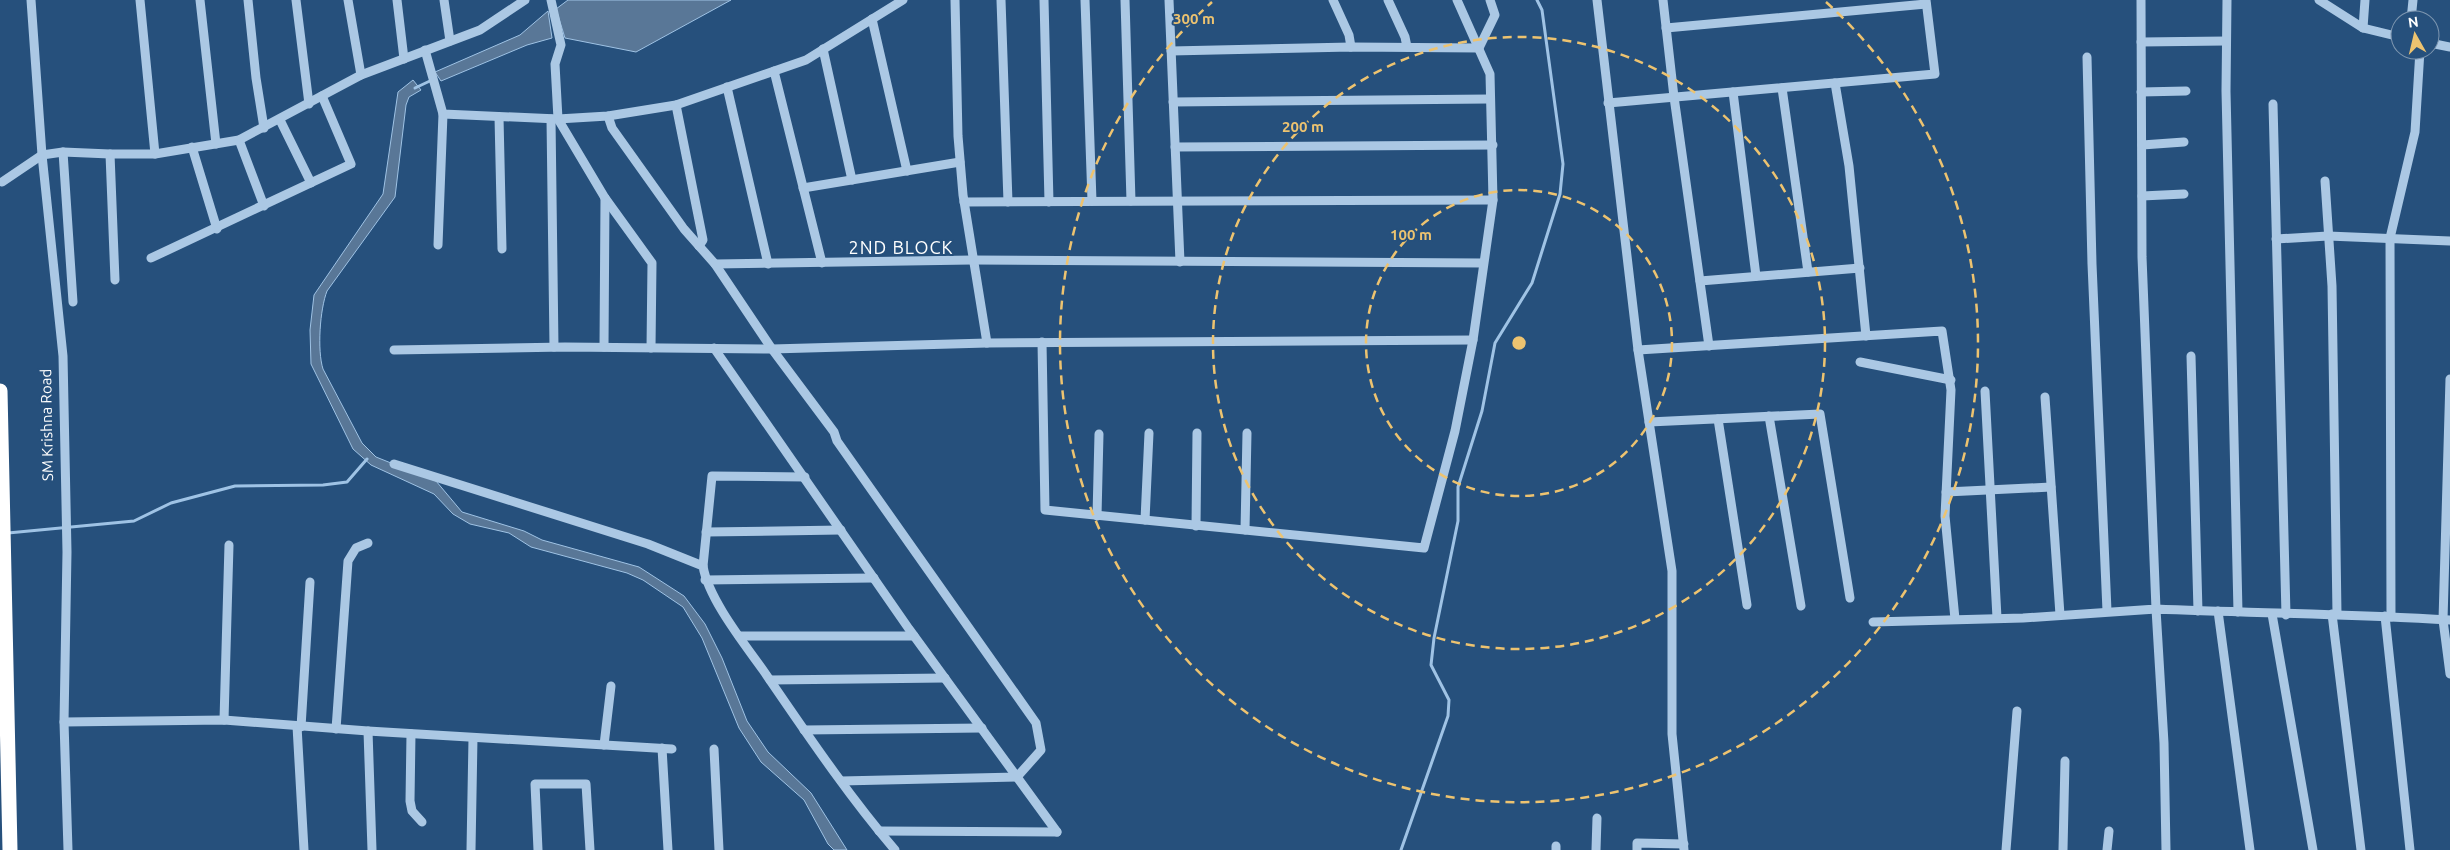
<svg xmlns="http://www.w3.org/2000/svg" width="2450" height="850" font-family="Ubuntu,sans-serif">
  <rect width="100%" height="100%" fill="#26507c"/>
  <!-- water -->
  <g fill="#597797" stroke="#9fc3e5">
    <polygon points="568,0 731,0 636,52 565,38 556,9"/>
    <polygon points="548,11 552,38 527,45 441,81 435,72 520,35"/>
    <path d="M413,80L421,90L409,97L406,105L395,197L327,291C320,309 317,350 323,369L362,443L376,457L436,481L462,512L524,531L542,540L639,567L684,596L705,624L722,658L747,721L768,752L811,793L847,850H834L828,844L804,800L761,762L739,728L702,638L683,607L643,580L627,573L531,547L509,533L470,524L453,514L434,494L371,465L353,449L311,364L310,330L314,295L383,194L398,92Z"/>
  </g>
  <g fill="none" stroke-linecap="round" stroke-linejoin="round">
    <!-- stream -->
    <g stroke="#9fc3e5" stroke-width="3">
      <polyline points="415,88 432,80"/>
      <polyline points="8,533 134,521 171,503 235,486 323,485 347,482 367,459"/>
      <polyline points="1401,850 1448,716 1449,700 1431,665 1434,638 1458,521 1458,487 1482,411 1495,343 1532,283 1560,194 1563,164 1542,10 1537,0"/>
    </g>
    <!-- minor -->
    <g stroke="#abc8e4" stroke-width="9">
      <polyline points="31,0 42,155 63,356 67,552 64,722 68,850"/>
      <polyline points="140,0 155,154"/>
      <polyline points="200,0 216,144"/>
      <polyline points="248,0 256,78 264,128"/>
      <polyline points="296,0 309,104"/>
      <polyline points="348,0 361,75"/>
      <polyline points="397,0 404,59"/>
      <polyline points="444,0 450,41"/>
      <polyline points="551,0 561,45 555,64 558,119 605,198 652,263 651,348"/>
      <polyline points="955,0 958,136 963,195 987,343"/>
      <polyline points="1001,0 1008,202"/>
      <polyline points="1044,0 1049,202"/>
      <polyline points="1085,0 1092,201"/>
      <polyline points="1125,0 1131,201"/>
      <polyline points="1169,0 1180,262"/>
      <polyline points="1333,0 1349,35 1351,47"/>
      <polyline points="1388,0 1405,37 1407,47"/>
      <polyline points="1597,0 1638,350 1672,571 1672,734 1684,850"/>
      <polyline points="1663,0 1674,97 1709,346"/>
      <polyline points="2227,0 2226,91 2238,612"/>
      <polyline points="2319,0 2363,28 2400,37"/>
      <polyline points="872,19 907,171"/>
      <polyline points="2411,20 2413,0"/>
      <polyline points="1666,28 1926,4"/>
      <polyline points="2363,28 2365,0"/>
      <polyline points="2141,42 2226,41"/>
      <polyline points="2430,43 2450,47"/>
      <polyline points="823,49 852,180"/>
      <polyline points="425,50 443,114 558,119 608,116 676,105 806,60 903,0"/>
      <polyline points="1171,51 1351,47 1479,48 1495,15 1490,0"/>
      <polyline points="2087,57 2092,264 2107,611"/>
      <polyline points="774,71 822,263"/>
      <polyline points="1835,83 1849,166 1866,336"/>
      <polyline points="727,87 768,264"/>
      <polyline points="1782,88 1808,272"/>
      <polyline points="1733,92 1756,276"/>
      <polyline points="2141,92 2186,91"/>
      <polyline points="1173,102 1489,99"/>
      <polyline points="1608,103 1935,74 1926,0"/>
      <polyline points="2273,104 2286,615"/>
      <polyline points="676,105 703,240 699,246"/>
      <polyline points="608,116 612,128 684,229 715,264 772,349 834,432 837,441 1036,723 1041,750 1017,777 841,781"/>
      <polyline points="499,117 502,249"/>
      <polyline points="551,119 554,347"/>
      <polyline points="280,120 311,183"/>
      <polyline points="239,140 264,206"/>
      <polyline points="2142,145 2184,142"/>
      <polyline points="192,147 217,229"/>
      <polyline points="1175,147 1493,145"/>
      <polyline points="63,152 73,302"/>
      <polyline points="110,154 115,280"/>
      <polyline points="2325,181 2332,286 2337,614"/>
      <polyline points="2,182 42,155 63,152 110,154 155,154 239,140 361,75 480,30 525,0"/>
      <polyline points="803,188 960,162"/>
      <polyline points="2142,196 2184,194"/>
      <polyline points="964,202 1493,200"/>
      <polyline points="2276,239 2328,236 2450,241"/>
      <polyline points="438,245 443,114"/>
      <polyline points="151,258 351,164 322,96"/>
      <polyline points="715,264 972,260 1483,263"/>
      <polyline points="1700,281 1860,268"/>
      <polyline points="1042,342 1045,510 1424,548 1455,431 1473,340 1493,200 1490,74 1457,0"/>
      <polyline points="604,347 605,198"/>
      <polyline points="714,348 909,629 1057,832"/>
      <polyline points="394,350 565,347 772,349 987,343 1473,340"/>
      <polyline points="1638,350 1942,331 1951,390 1945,516 1955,619"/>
      <polyline points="2191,356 2198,611"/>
      <polyline points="1860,362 1951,380"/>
      <polyline points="2450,379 2443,620 2450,674"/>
      <polyline points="1985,391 1997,618"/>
      <polyline points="2045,397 2060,615"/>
      <polyline points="1769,416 1801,606"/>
      <polyline points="1718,419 1747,605"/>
      <polyline points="1649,422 1820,414 1850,598"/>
      <path d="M394,464L648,544L703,566C708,598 743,642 763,670C805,731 847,794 895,850"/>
      <polyline points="1946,492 2051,487"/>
      <polyline points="1097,516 1099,434"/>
      <polyline points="1145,520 1149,433"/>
      <polyline points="1196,526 1197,433"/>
      <polyline points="1245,530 1247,433"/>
      <polyline points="706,532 841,530"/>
      <polyline points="703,566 712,476 805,477"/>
      <polyline points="705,580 874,578"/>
      <polyline points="2218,611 2250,850"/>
      <polyline points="2272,614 2313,850"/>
      <polyline points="2332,614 2361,850"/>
      <polyline points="2385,616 2410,850"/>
      <polyline points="2391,617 2390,238 2415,132 2420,50"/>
      <polyline points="1873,622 2023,618 2156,609 2142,257 2141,0"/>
      <polyline points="739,636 914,636"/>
      <polyline points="770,680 945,678"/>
      <polyline points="224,720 229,545"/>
      <polyline points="64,722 224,720 368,731 672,749"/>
      <polyline points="297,726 304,850"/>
      <polyline points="301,727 310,582"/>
      <polyline points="336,729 348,561 356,548 368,543"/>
      <polyline points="804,730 982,728"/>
      <polyline points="368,731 372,850"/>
      <polyline points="411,734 410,801 412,811 422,822"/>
      <polyline points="604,745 611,686"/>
      <polyline points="662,748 668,850"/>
      <polyline points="714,749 719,850"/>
      <polyline points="879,831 1057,832"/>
      <polyline points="1556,846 1556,850"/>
      <polyline points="471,850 473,738"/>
      <polyline points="538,850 535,784 586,784 590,850"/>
      <polyline points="1596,850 1597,818"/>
      <polyline points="1637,850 1637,843 1684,844"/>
      <polyline points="2006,850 2017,711"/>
      <polyline points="2063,850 2065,761"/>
      <polyline points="2107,850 2109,831"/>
      <path d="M2166,850L2164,743L2156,609C2254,613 2352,614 2450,620"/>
    </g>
    <!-- highway -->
    <polyline stroke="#fff" stroke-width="15" points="0,391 10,850"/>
  </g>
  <!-- distance rings -->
  <g fill="none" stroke="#edc370" stroke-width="2.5" stroke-dasharray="9 6">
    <circle cx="1519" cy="343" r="153"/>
    <circle cx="1519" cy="343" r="306"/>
    <path d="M1826 2A459 459 0 1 1 1212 2"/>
  </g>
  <g text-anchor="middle" stroke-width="4" stroke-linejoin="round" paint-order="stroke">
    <!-- street labels -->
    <g font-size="15" fill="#fff" stroke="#26507c">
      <text transform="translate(47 425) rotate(-91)" y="5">SM Krishna Road</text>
    </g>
    <!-- quarter labels -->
    <g font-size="18" letter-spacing="1" fill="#fff" stroke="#26507c">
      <text x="901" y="254">2ND BLOCK</text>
    </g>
  </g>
  <circle cx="1519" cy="343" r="8" fill="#edc370" stroke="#26507c" stroke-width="2.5"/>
  <g font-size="15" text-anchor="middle" font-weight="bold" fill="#edc370" stroke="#26507c" stroke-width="4" stroke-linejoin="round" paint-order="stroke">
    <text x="1194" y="24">300 m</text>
    <text x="1303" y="132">200 m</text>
    <text x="1411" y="240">100 m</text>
  </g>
  <!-- north arrow -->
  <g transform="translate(2415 35) rotate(352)"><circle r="24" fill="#26507c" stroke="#7d96b0"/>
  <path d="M0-4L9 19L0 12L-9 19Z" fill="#edc370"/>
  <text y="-8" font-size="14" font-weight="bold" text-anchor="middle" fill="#ffffff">N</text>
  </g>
</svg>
